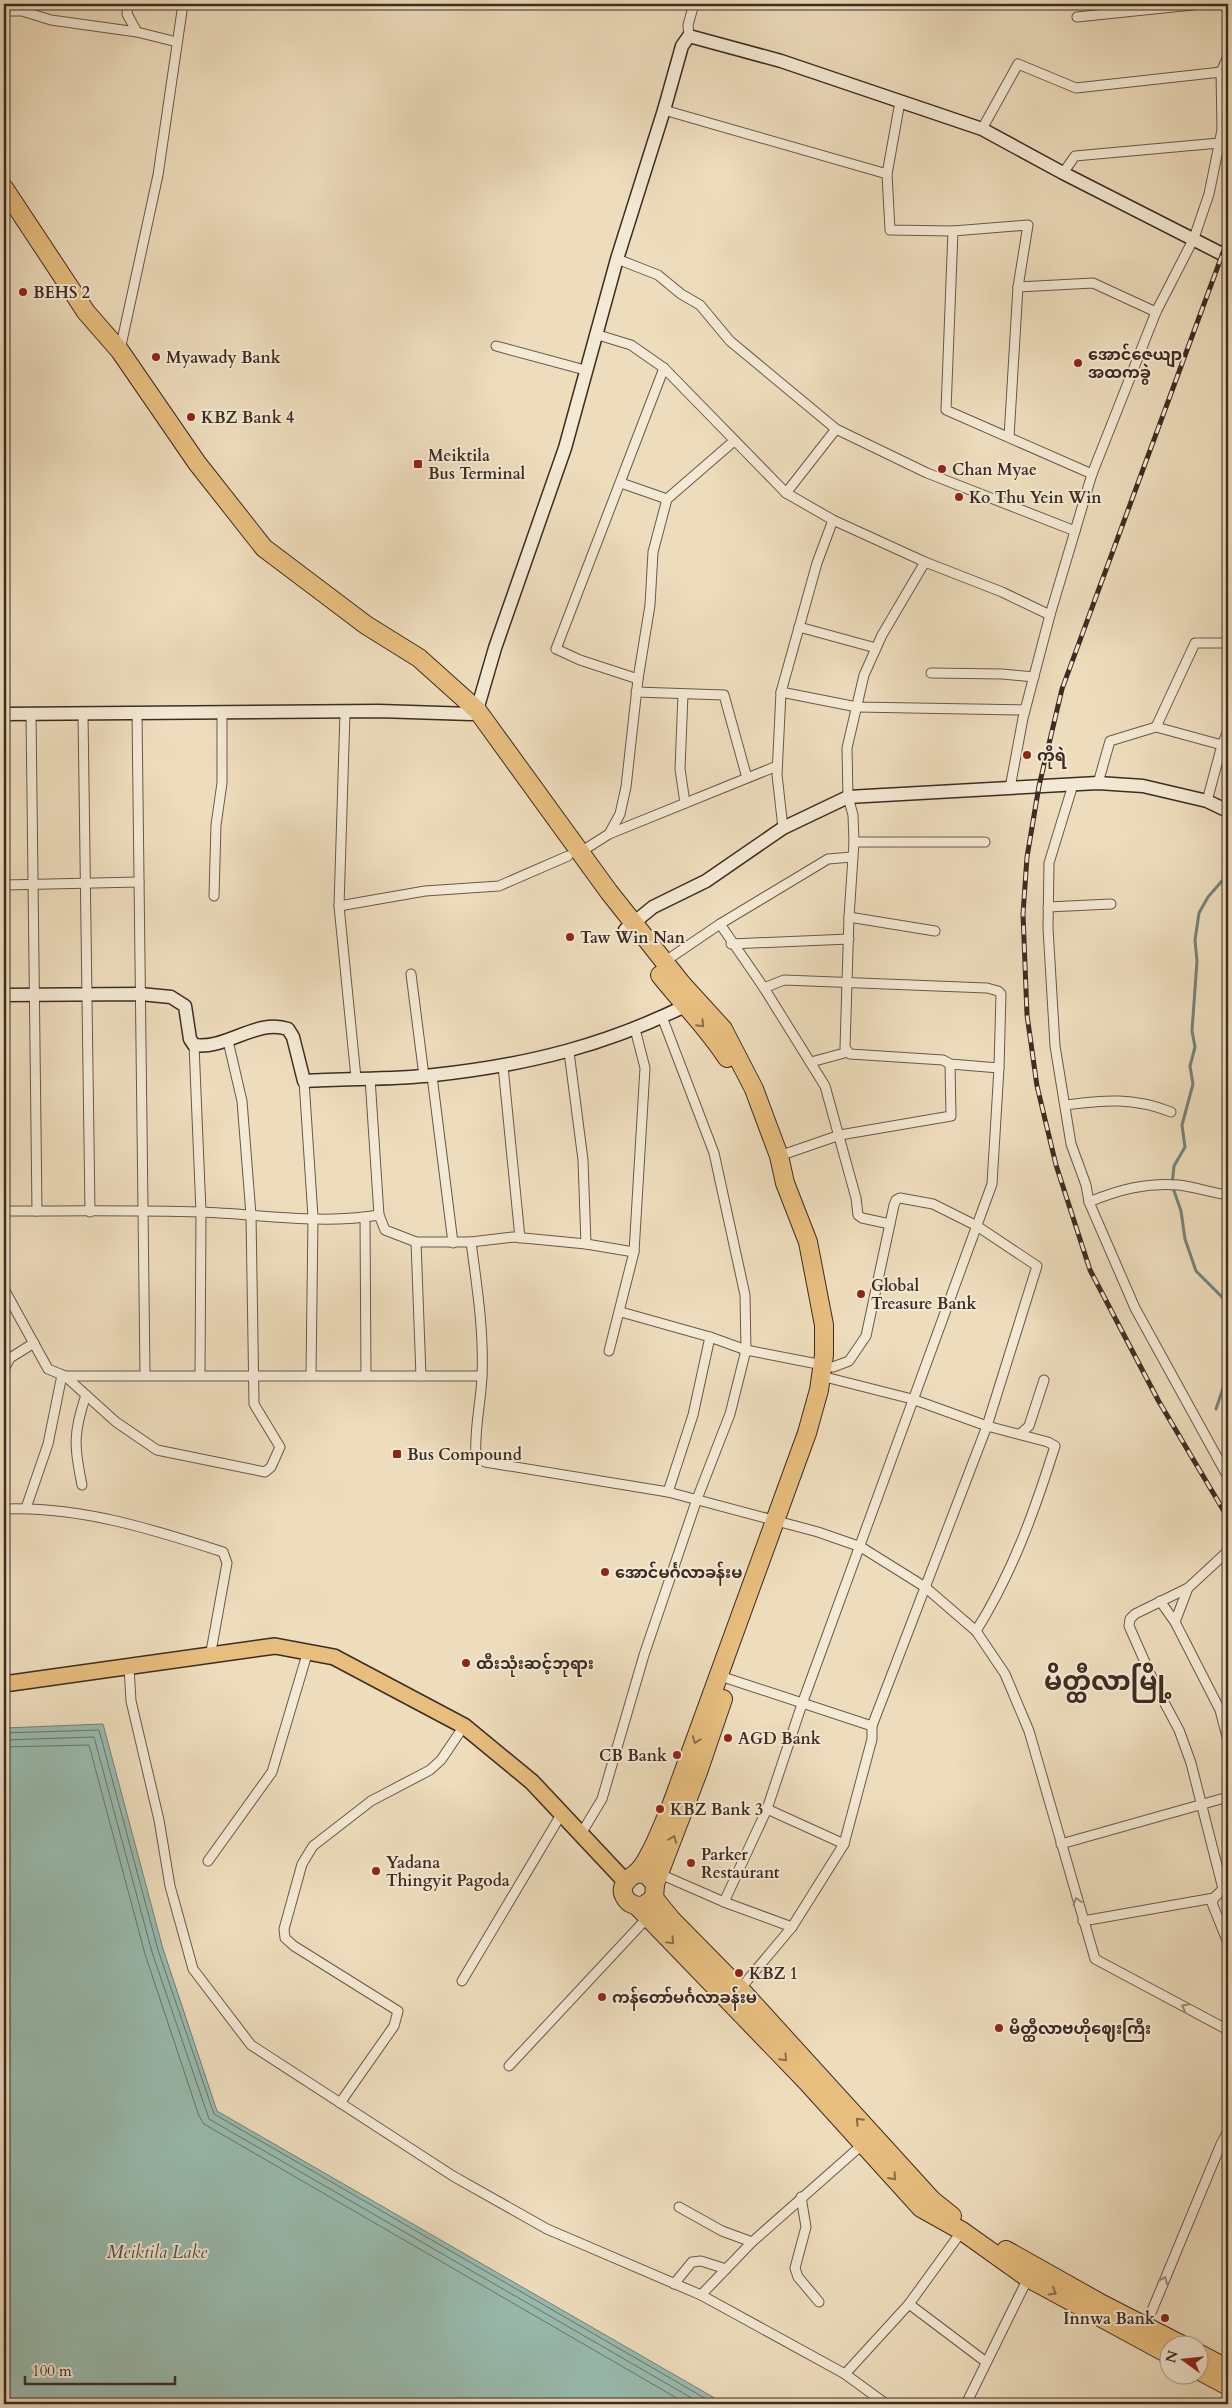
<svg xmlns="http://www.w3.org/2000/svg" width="1232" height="2408" font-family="Cardo,'Noto Sans Myanmar',serif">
  <rect width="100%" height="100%" fill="#eeddbd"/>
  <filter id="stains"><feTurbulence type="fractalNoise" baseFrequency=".004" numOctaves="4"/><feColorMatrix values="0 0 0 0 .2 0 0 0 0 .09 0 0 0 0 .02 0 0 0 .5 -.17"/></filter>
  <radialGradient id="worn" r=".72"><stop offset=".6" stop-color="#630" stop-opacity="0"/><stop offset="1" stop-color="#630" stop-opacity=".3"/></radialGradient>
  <!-- water -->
  <polygon fill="#99bcb0" stroke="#748278" points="103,1724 163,1949 217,2111 725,2404 4,2404 4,1728"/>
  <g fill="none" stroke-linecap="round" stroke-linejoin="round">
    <!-- shore -->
    <g stroke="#6b746a" stroke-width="1">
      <polyline points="4,1733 99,1730 158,1950 214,2114 715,2404"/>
      <polyline points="4,1740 94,1737 152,1952 209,2119 702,2404"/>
      <polyline points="4,1747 89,1745 145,1954 199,2116 204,2124 687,2404"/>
    </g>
    <!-- stream -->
    <g stroke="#748278" stroke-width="3">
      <polyline points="1228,874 1208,897 1199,913 1195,940 1197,961 1192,1031 1195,1047 1190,1066 1193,1084 1182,1125 1185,1147 1174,1166 1172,1185 1181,1211 1185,1239 1196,1271 1228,1303"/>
      <polyline points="1216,1409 1228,1373"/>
    </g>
    <defs>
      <g id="street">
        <polyline points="128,4 127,14 137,32 177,42"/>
        <polyline points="4,11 22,11 51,20 137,32"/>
        <polyline points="1077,17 1202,4"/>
        <polyline points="689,36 688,25 694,4"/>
        <polyline points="900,102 887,174 890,230 953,231 1028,225 1018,287 1009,437"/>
        <polyline points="664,110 887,174"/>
        <polyline points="982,129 1018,64 1076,88 1221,72"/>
        <polyline points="1063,173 1075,156 1219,143"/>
        <polyline points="953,231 946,410 1092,474"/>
        <polyline points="617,259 658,275 681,294 700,305 730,341 836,429 927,473 1075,531"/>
        <polyline points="1018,287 1093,283 1156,312"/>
        <polyline points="595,334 631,345 664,368 786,493 833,520 925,562 1002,592 1050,615"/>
        <polyline points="496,346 585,370"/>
        <polyline points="120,350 158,175 183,4"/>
        <polyline points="621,483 667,499"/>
        <polyline points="786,493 836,429"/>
        <polyline points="799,627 876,648"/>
        <polyline points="931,673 1002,674 1034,677"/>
        <polyline points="638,679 580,660 556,649 664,368"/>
        <polyline points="636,692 724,695 747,778"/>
        <polyline points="781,692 857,707 1025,710"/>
        <polyline points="683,694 680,769 685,803"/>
        <polyline points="137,713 145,1375"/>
        <polyline points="345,713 339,906 356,1078"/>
        <polyline points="31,714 37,1211"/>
        <polyline points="83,714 90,1212"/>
        <polyline points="1156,727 1195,643 1228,643"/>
        <polyline points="1098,783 1110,741 1156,727 1222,745"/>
        <polyline points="1075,784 1072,788 1049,863 1048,928 1055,1046 1071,1144 1086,1185 1089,1202 1135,1308 1228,1477"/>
        <polyline points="1010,788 1023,718 1050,615 1092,474 1156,312 1194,238 1209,194 1222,130 1221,72 1228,56"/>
        <polyline points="1207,801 1222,745 1228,731"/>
        <polyline points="783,828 777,775 781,692 817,563 833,520"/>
        <polyline points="609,834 777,766"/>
        <polyline points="854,842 985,842"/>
        <polyline points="579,853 609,834 620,814 626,787 638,679 650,605 653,552 667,499 734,441"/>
        <polyline points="4,885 139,882"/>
        <polyline points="214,896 216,825 222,783 222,712"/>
        <polyline points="339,906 425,891 499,886 568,856"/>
        <polyline points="1048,907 1111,904"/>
        <polyline points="849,917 935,931"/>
        <polyline points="720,924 764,988 825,1086 856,1198 858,1215 862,1218 890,1224"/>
        <polyline points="731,944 849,939"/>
        <polyline points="664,962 720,924 828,859 852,857"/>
        <polyline points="411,974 424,1076"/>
        <polyline points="764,988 784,980 987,988 998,991 1001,994 999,1068"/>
        <polyline points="194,1045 201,1212 200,1375"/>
        <polyline points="569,1052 583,1160 586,1244"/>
        <polyline points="811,1062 848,1052"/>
        <polyline points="503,1066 520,1238"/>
        <polyline points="432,1076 453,1243"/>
        <polyline points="370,1078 379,1215"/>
        <polyline points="304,1081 313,1217 311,1375"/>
        <path d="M1065,1105C1105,1100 1133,1097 1171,1112"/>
        <polyline points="779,1156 840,1135 951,1116 950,1064"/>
        <path d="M1089,1202C1118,1190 1147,1182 1179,1185C1195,1187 1212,1193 1228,1195"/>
        <path d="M4,1211C69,1211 135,1210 201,1212C259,1214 321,1225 379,1215L385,1230L416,1242H471L513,1237L586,1244L634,1252"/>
        <polyline points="365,1217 366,1375"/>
        <polyline points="416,1242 421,1376"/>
        <path d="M471,1242C477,1287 484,1331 482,1376C481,1403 474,1429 476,1456L485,1462L668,1492L818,1532L861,1547L925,1587L976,1631L1005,1674L1029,1731L1095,1959L1228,2030"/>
        <polyline points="4,1289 48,1369 65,1376 482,1376"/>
        <polyline points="621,1312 710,1337 746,1350 833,1367 849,1361 866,1336 894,1205 896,1200 900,1198 933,1204 977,1226 1037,1266 987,1426 872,1726 872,1739 844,1844 792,1927 740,1989"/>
        <polyline points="609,1351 634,1252 645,1068 635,1029"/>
        <polyline points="4,1369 10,1358 34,1343"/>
        <polyline points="65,1376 116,1422 157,1450 265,1472 271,1467 280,1447 254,1404 251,1215 242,1101 228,1041"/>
        <path d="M821,1376L912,1399L987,1426L1048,1442L1055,1446C1035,1510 1012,1574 976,1631"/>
        <polyline points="1020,1434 1029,1426 1044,1380"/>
        <path d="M82,1485C74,1447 73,1433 86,1395"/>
        <polyline points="668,1492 693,1415 710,1337"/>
        <polyline points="26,1508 48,1444 62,1375"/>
        <path d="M4,1509C79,1506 152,1529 223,1552L227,1563L210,1657"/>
        <polyline points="1228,1551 1188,1588 1175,1622 1220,1710 1228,1741"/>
        <polyline points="1188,1588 1135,1614 1130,1619 1129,1626 1156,1687 1179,1730 1191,1763 1223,1889"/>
        <polyline points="1160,1601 1175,1622"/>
        <polyline points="129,1667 131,1701 159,1820 170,1886 193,1969 251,2045 453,2176 547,2229 701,2295 845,2374 886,2404"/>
        <polyline points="720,1676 872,1726"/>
        <polyline points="767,1809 844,1844"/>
        <polyline points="581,1834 602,1799 644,1655 697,1499 730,1414 746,1350 745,1295 714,1153 662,1017"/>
        <polyline points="1061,1844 1228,1797"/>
        <polyline points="208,1861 272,1772 308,1651"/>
        <polyline points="660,1874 724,1902 792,1927"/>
        <polyline points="1214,1898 1212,1903 1228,1943"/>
        <polyline points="724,1902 767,1809 802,1704 992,1184 999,1068 950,1064 943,1060 850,1054 845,1048 849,917 854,842 853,815 848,797 847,748 864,675 882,635 925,562"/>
        <polyline points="1083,1921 1214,1898 1223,1889 1228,1888"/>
        <polyline points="462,1981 562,1813"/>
        <polyline points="509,2066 648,1917"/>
        <polyline points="340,2103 394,2026 398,2011 294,1946 285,1938 284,1929 302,1864 313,1846 371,1801 430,1770 441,1760 464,1726"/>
        <polyline points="801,2197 806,2227 795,2268 798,2277 819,2302"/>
        <polyline points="679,2207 722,2231 752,2242"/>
        <polyline points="674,2284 692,2262 701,2261 726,2269"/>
        <polyline points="701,2295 752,2242 863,2144"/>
        <polyline points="909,2304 986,2362"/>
        <polyline points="1146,2325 1221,2144 1228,2131"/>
        <polyline points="845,2374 909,2304 962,2231"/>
        <polyline points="966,2404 1028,2278"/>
      </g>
      <g id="secondary">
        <polyline points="4,714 379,711 471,714 477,710 495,648 565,448 617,259 664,110 682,46 689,36 781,61 982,129 1063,173 1228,257"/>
        <polyline points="625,930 653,907 706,881 783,828 848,797 1098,783 1143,786 1207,801 1228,811"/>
        <path d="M4,995L140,994L171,997L185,1006L190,1039L194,1045C226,1050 257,1018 288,1029L293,1037L304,1081C347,1078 391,1080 434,1075C528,1065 608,1045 693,1002"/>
      </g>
      <polyline id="primary" points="4,1684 275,1646 334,1657 464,1726 532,1782 625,1881"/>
      <g id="highway">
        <path d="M4,188L86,312L120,351L197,463L264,548L366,625L419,658L477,710L609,892L682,984L723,1029L754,1089L779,1156L785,1183L808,1242L824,1325V1355L819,1390L807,1433L670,1809C663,1824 657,1841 649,1855C646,1861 640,1870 635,1874C626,1880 618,1888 626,1899C630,1905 636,1906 643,1906L654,1898L655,1884L647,1875L636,1873"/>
        <path d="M660,975C682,1003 708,1028 727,1058"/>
        <polyline points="655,1884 698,1772 723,1699"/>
        <polyline points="654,1898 671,1919 740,1989 932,2200 952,2216"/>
        <polyline points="637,1906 806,2081 921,2208 962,2231 1028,2278 1170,2355"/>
        <polyline points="1006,2250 1102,2304 1184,2346"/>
        <polyline points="1200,2354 1228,2369"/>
        <polyline points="1200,2371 1228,2386"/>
      </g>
    </defs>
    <!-- street casing -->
    <use href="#street" stroke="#69584a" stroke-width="11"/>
    <!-- secondary casing -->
    <use href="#secondary" stroke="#3d2c23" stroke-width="15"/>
    <!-- primary casing -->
    <use href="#primary" stroke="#3d2c23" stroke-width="18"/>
    <!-- highway casing -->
    <use href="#highway" stroke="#3d2c23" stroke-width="20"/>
    <!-- street -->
    <use href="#street" stroke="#f4e9d4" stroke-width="9"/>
    <!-- secondary -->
    <use href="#secondary" stroke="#f4e9d4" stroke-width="12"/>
    <!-- primary -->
    <use href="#primary" stroke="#e7be7e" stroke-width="15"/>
    <!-- highway -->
    <use href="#highway" stroke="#e7be7e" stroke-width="18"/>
    <defs>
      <polyline id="rail" points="1228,239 1062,689 1039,786 1027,857 1023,914 1027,1015 1037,1086 1056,1165 1090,1270 1158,1400 1228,1518"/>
    </defs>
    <!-- rail casing -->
    <use href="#rail" stroke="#3d2c23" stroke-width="5"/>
    <!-- rail -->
    <use href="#rail" stroke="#f4e9d4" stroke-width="3" stroke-dasharray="9" stroke-linecap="butt"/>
  </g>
  <!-- one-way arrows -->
  <defs><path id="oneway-chevron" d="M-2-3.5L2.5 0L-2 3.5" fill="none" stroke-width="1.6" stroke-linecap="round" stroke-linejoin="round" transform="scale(1.25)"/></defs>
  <g stroke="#8a6e4c">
    <use href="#oneway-chevron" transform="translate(701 1024) rotate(47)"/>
    <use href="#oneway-chevron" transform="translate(696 1740) rotate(111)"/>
    <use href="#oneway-chevron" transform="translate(673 1839) rotate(-69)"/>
    <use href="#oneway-chevron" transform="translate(671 1941) rotate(46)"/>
    <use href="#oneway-chevron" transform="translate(784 2058) rotate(46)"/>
    <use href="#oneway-chevron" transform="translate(859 2121) rotate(-133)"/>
    <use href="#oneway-chevron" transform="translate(893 2177) rotate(48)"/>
    <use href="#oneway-chevron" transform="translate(1053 2292) rotate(30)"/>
  </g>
  <g stroke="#988a7c">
    <use href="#oneway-chevron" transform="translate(1077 1901) rotate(-106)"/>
    <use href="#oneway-chevron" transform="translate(1185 2007) rotate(-152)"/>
    <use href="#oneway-chevron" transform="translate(1164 2280) rotate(-66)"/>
  </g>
  <!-- markers -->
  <g fill="#8f2418" stroke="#f4e9d4" stroke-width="2">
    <circle cx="23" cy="292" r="5"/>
    <circle cx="156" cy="357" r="5"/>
    <circle cx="1078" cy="363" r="5"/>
    <circle cx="191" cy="417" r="5"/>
    <rect x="413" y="459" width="10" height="10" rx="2.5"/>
    <circle cx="942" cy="469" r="5"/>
    <circle cx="959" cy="497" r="5"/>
    <circle cx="1027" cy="755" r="5"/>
    <circle cx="570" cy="937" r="5"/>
    <circle cx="861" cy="1294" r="5"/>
    <rect x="392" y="1449" width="10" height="10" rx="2.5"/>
    <circle cx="605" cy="1572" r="5"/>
    <circle cx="466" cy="1663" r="5"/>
    <circle cx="728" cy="1738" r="5"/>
    <circle cx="677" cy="1755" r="5"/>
    <circle cx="660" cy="1809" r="5"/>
    <circle cx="691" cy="1863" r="5"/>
    <circle cx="376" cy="1871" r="5"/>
    <circle cx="739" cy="1973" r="5"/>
    <circle cx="602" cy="1997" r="5"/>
    <circle cx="999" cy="2028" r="5"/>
    <circle cx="1165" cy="2318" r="5"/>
  </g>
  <g text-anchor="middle" stroke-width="4" stroke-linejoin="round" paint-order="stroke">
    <!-- poi labels -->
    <g font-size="16" font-weight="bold" fill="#3d2c23" stroke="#f4e9d4" text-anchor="start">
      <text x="33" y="298">BEHS 2</text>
      <text x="1088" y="360">အောင်ဇေယျာ<tspan x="1088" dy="18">အထကခွဲ</tspan></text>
      <text x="166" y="363">Myawady Bank</text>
      <text x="201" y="423">KBZ Bank 4</text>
      <text x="428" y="461">Meiktila<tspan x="428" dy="18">Bus Terminal</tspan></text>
      <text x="952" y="475">Chan Myae</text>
      <text x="969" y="503">Ko Thu Yein Win</text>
      <text x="1037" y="761">ကိုရဲ</text>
      <text x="580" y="943">Taw Win Nan</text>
      <text x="871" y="1291">Global<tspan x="871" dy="18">Treasure Bank</tspan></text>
      <text x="407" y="1460">Bus Compound</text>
      <text x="615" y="1578">အောင်မင်္ဂလာခန်းမ</text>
      <text x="476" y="1669">ထီးသုံးဆင့်ဘုရား</text>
      <text x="738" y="1744">AGD Bank</text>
      <text x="667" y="1761" text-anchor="end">CB Bank</text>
      <text x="670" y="1815">KBZ Bank 3</text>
      <text x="701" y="1860">Parker<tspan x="701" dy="18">Restaurant</tspan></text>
      <text x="386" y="1868">Yadana<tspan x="386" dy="18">Thingyit Pagoda</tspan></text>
      <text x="749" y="1979">KBZ 1</text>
      <text x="612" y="2003">ကန်တော်မင်္ဂလာခန်းမ</text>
      <text x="1009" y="2034">မိတ္ထီလာဗဟိုဈေးကြီး</text>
      <text x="1155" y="2324" text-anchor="end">Innwa Bank</text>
    </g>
    <!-- water labels -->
    <g font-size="18" font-style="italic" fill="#545046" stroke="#f4e9d4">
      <text x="157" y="2258">Meiktila Lake</text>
    </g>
    <!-- town labels -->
    <g font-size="26" font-weight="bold" fill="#3d2c23" stroke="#f4e9d4">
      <text x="1108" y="1690">မိတ္ထီလာမြို့</text>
    </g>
  </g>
  <!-- margin -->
  <rect width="1232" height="2408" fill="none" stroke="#eeddbd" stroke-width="20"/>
  <rect x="5" y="5" width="1222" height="2398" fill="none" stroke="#3d2c23" stroke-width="2.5"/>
  <rect x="10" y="10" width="1212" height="2388" fill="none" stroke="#3d2c23"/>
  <!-- north arrow -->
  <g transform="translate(1184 2360) rotate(285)"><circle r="24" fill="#f4e9d4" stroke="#ab9d8d"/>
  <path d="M0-4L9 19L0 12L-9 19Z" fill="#8f2418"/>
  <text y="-8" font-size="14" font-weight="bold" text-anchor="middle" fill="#3d2c23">N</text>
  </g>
  <!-- scale -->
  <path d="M25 2376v8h150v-8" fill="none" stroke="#3d2c23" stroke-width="2.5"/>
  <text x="32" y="2376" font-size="15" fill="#3d2c23" stroke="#f4e9d4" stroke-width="4" paint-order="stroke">100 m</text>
  <rect width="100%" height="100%" filter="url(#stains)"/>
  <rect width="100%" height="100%" fill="url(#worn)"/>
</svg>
